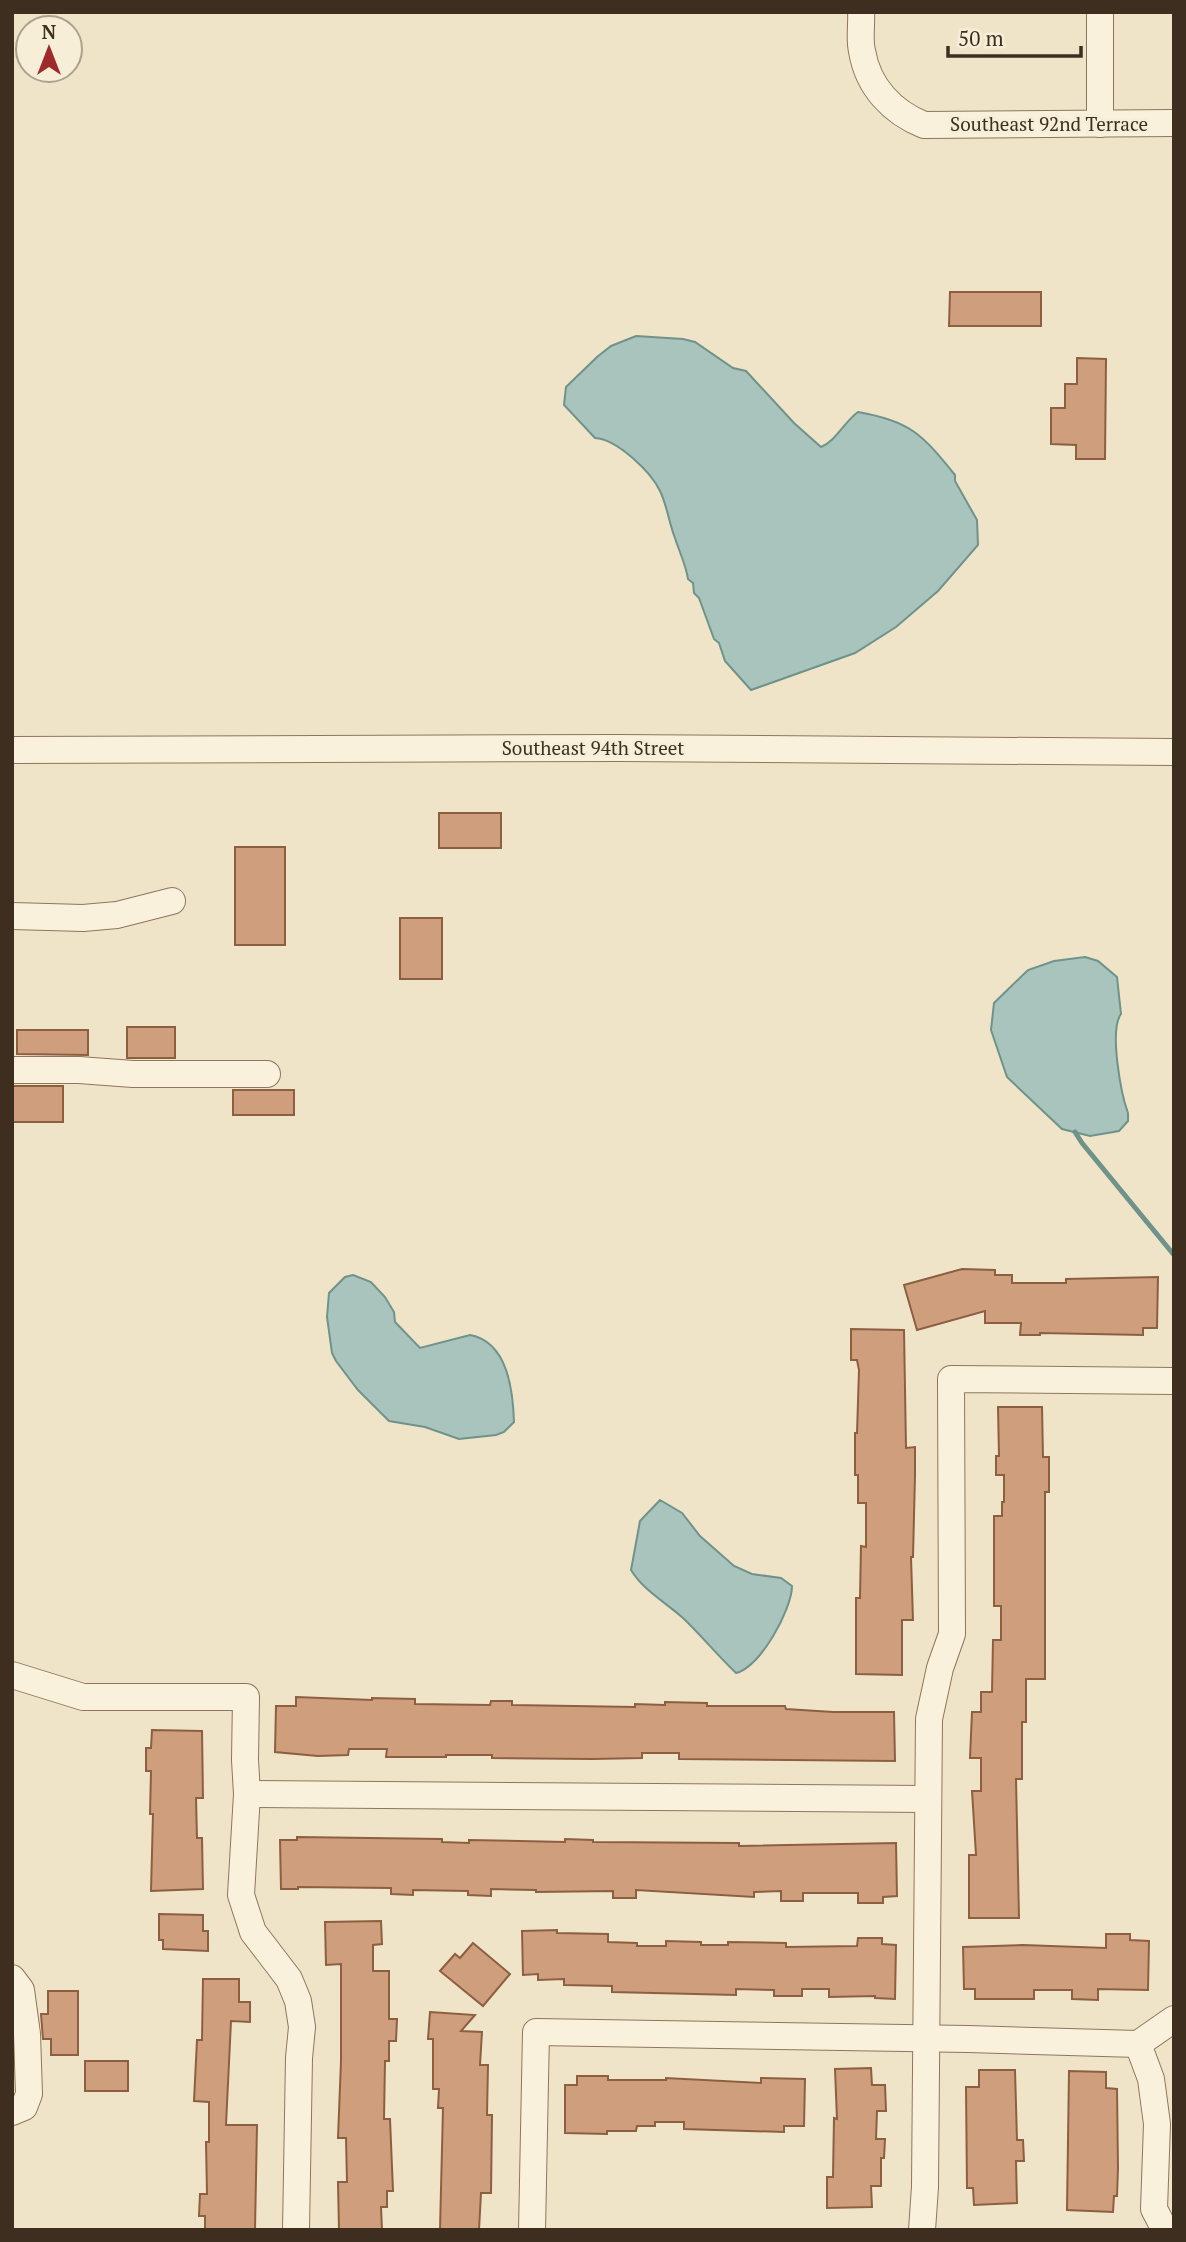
<svg xmlns="http://www.w3.org/2000/svg" width="1186" height="2242" font-family="'PT Serif',serif">
  <rect width="100%" height="100%" fill="#f0e4c8"/>
  <!-- water -->
  <g fill="#a9c4bc" stroke="#6f938a" stroke-width="2">
    <path d="M636,336L683,339L695,342L733,368L746,371L794,423L821,447C836,441 844,422 858,412C910,421 922,434 955,475V481L977,520L978,545L938,591L896,627L855,653L751,690L725,661L719,643L714,639L699,598L694,593L693,583L688,579C686,565 679,551 675,538C669,523 667,505 660,491C651,472 617,439 595,438L564,405L566,387L597,357L611,346Z"/>
    <path d="M1085,957L1098,961L1117,977L1121,1014C1109,1030 1121,1094 1128,1113V1121L1119,1131L1090,1136L1062,1129L1007,1077L991,1030L994,1003L1028,970L1054,961Z"/>
    <path d="M353,1275L371,1282L385,1297L394,1312L395,1322L420,1348L470,1335C508,1342 513,1391 514,1422L504,1432L496,1435L459,1439L425,1427L389,1421L358,1390L336,1361L332,1353L327,1317L329,1293L345,1277Z"/>
    <path d="M660,1500L682,1513L700,1536L734,1566L752,1574L781,1578L792,1586C792,1609 760,1668 736,1673C717,1655 701,1635 683,1618C665,1602 643,1590 631,1570L640,1521Z"/>
  </g>
  <g fill="none" stroke-linecap="round" stroke-linejoin="round">
    <!-- stream -->
    <polyline stroke="#6f938a" stroke-width="5" points="1075,1132 1082,1143 1174,1255"/>
  </g>
  <!-- building -->
  <g fill="#cf9f7d" stroke="#8d5f41" stroke-width="2">
    <polygon points="950,292 1041,292 1041,326 949,326"/>
    <polygon points="1077,358 1106,359 1105,459 1076,459 1076,445 1051,444 1051,408 1065,408 1065,384 1077,384"/>
    <rect x="439" y="813" width="62" height="35"/>
    <rect x="235" y="847" width="50" height="98"/>
    <rect x="400" y="918" width="42" height="61"/>
    <rect x="127" y="1027" width="48" height="31"/>
    <polygon points="17,1030 88,1030 88,1055 17,1054"/>
    <rect x="12" y="1086" width="51" height="36"/>
    <rect x="233" y="1090" width="61" height="25"/>
    <polygon points="962,1269 995,1270 995,1275 1012,1275 1012,1283 1066,1283 1066,1279 1158,1277 1157,1328 1143,1328 1143,1335 1040,1333 1040,1335 1020,1335 1021,1323 985,1323 985,1311 917,1330 904,1285"/>
    <polygon points="851,1329 904,1330 906,1448 915,1447 915,1475 913,1557 911,1557 913,1620 902,1620 902,1675 856,1674 856,1598 860,1598 861,1546 866,1547 866,1503 858,1503 858,1475 855,1475 855,1433 857,1433 859,1370 857,1360 851,1360"/>
    <polygon points="998,1407 1042,1407 1043,1457 1049,1457 1049,1492 1045,1492 1045,1679 1026,1679 1026,1722 1022,1722 1022,1779 1016,1779 1019,1918 969,1918 969,1855 976,1855 972,1791 981,1791 981,1758 970,1758 972,1712 981,1712 981,1692 992,1692 993,1640 1001,1640 1001,1606 994,1606 994,1516 1002,1516 1002,1502 1004,1502 1004,1475 996,1475 996,1456 999,1456"/>
    <polygon points="296,1697 372,1700 372,1698 415,1699 415,1704 490,1705 491,1701 512,1701 512,1705 635,1707 635,1704 665,1705 665,1702 707,1703 707,1706 785,1706 786,1709 833,1712 894,1712 895,1761 679,1759 679,1753 642,1753 642,1758 592,1759 492,1758 492,1755 446,1755 446,1757 386,1757 387,1749 349,1749 348,1755 318,1756 275,1752 276,1706 296,1706"/>
    <polygon points="152,1730 202,1731 203,1798 196,1798 197,1838 202,1838 203,1889 151,1891 153,1814 150,1814 151,1771 146,1771 146,1748 151,1748"/>
    <polygon points="297,1837 442,1839 442,1842 469,1843 469,1840 565,1842 565,1839 593,1840 593,1842 739,1843 739,1846 896,1843 897,1896 883,1897 883,1903 858,1903 858,1893 803,1893 803,1901 781,1901 781,1891 754,1892 754,1897 636,1890 636,1898 613,1898 613,1891 536,1892 536,1890 491,1889 491,1896 468,1895 468,1891 413,1890 413,1895 391,1894 391,1888 298,1887 298,1889 281,1889 280,1840 297,1840"/>
    <polygon points="159,1914 203,1915 203,1931 208,1931 208,1951 163,1949 163,1940 159,1940"/>
    <polygon points="381,1921 382,1944 373,1945 373,1971 389,1971 389,2019 397,2019 396,2041 389,2041 389,2061 385,2061 384,2119 390,2119 393,2191 387,2191 387,2207 381,2207 382,2230 339,2230 338,2182 347,2182 346,2138 338,2138 341,2061 341,1964 326,1965 325,1922"/>
    <polygon points="557,1930 557,1933 608,1934 608,1942 637,1943 637,1946 666,1946 666,1941 701,1942 701,1945 728,1945 728,1942 786,1943 786,1947 857,1946 858,1938 882,1938 882,1944 896,1945 895,1999 875,1998 875,1996 829,1997 829,1989 802,1989 802,1996 774,1996 774,1990 736,1989 736,1995 612,1992 612,1986 564,1985 564,1979 538,1980 538,1974 523,1975 522,1931"/>
    <polygon points="1106,1934 1130,1934 1130,1940 1149,1941 1148,1990 1098,1989 1098,2000 1072,1999 1072,1990 1034,1990 1034,1999 975,1999 975,1989 964,1989 963,1947 1023,1945 1106,1948"/>
    <polygon points="473,1943 510,1974 483,2006 440,1971 455,1954 460,1958"/>
    <polygon points="203,1979 239,1979 239,2002 250,2002 250,2022 231,2021 226,2125 257,2125 255,2230 205,2230 205,2216 199,2216 200,2194 207,2194 206,2142 209,2142 209,2102 194,2101 197,2040 202,2040"/>
    <polygon points="48,1991 78,1991 78,2055 51,2055 51,2039 43,2039 41,2014 48,2014"/>
    <polygon points="430,2012 475,2015 461,2031 482,2032 480,2065 488,2065 487,2115 492,2115 491,2193 481,2193 479,2230 440,2230 443,2108 438,2108 439,2089 433,2089 433,2039 428,2039"/>
    <rect x="85" y="2061" width="43" height="30"/>
    <polygon points="871,2068 872,2085 885,2085 886,2111 877,2111 876,2139 885,2139 884,2158 881,2158 881,2186 871,2186 872,2207 827,2208 827,2177 833,2177 834,2118 837,2119 835,2069"/>
    <polygon points="979,2070 1015,2070 1017,2140 1023,2140 1024,2161 1016,2161 1017,2203 974,2205 973,2188 967,2188 966,2087 979,2087"/>
    <polygon points="1069,2071 1106,2072 1106,2088 1117,2089 1118,2168 1117,2196 1114,2196 1113,2212 1067,2210"/>
    <polygon points="577,2076 608,2076 608,2080 666,2080 666,2078 761,2083 761,2078 805,2079 804,2126 784,2126 784,2132 684,2129 684,2122 655,2122 655,2126 637,2126 636,2131 607,2131 607,2134 565,2133 565,2085 577,2085"/>
  </g>
  <g fill="none" stroke-linecap="round" stroke-linejoin="round">
    <defs>
      <g id="minor">
        <path d="M861,12C862,25 859,39 862,51C868,87 892,112 924,125L1174,123"/>
        <polyline points="1100,12 1100,124"/>
        <polyline points="12,750 618,748 1174,752"/>
        <polyline points="12,916 83,918 117,915 172,901"/>
        <polyline points="12,1070 79,1070 133,1074 267,1074"/>
        <polyline points="12,1675 83,1697 246,1697 245,1760 247,1794 241,1895 253,1932 289,1979 298,2001 302,2027 299,2058 296,2230"/>
        <polyline points="247,1794 927,1799"/>
        <polyline points="12,1978 21,1990 27,2034 29,2094 24,2107 12,2112"/>
        <polyline points="1138,2044 1174,2019"/>
        <polyline points="532,2230 536,2032 968,2039 1138,2044 1151,2079 1157,2124 1154,2209 1165,2230"/>
        <polyline points="922,2230 925,2187 929,1719 940,1668 952,1634 951,1379 1174,1381"/>
      </g>
    </defs>
    <!-- minor casing -->
    <use href="#minor" stroke="#8d765c" stroke-width="28"/>
    <!-- minor -->
    <use href="#minor" stroke="#faf1dc" stroke-width="26"/>
  </g>
  <g text-anchor="middle" stroke-width="6" stroke-linejoin="round" paint-order="stroke">
    <!-- street labels -->
    <g font-size="19" fill="#3d2e20" stroke="#f7eed8">
      <text x="1049" y="131">Southeast 92nd Terrace</text>
      <text x="593" y="755">Southeast 94th Street</text>
    </g>
  </g>
  <!-- border -->
  <rect width="1186" height="2242" fill="none" stroke="#3d2e20" stroke-width="28"/>
  <!-- north arrow -->
  <g transform="translate(49 49)"><circle r="33" fill="#f7eed8" stroke="#ada18e" stroke-width="2"/>
  <path d="M0-5L12 26L0 18L-12 26Z" fill="#9e2a2b"/>
  <text y="-10" font-size="19" font-weight="bold" text-anchor="middle" fill="#3d2e20">N</text>
  </g>
  <!-- scale -->
  <path d="M948 46v10h133v-10" fill="none" stroke="#3d2e20" stroke-width="3.5"/>
  <text x="958" y="46" font-size="21" fill="#3d2e20" stroke="#f7eed8" stroke-width="5" paint-order="stroke">50 m</text>
</svg>
